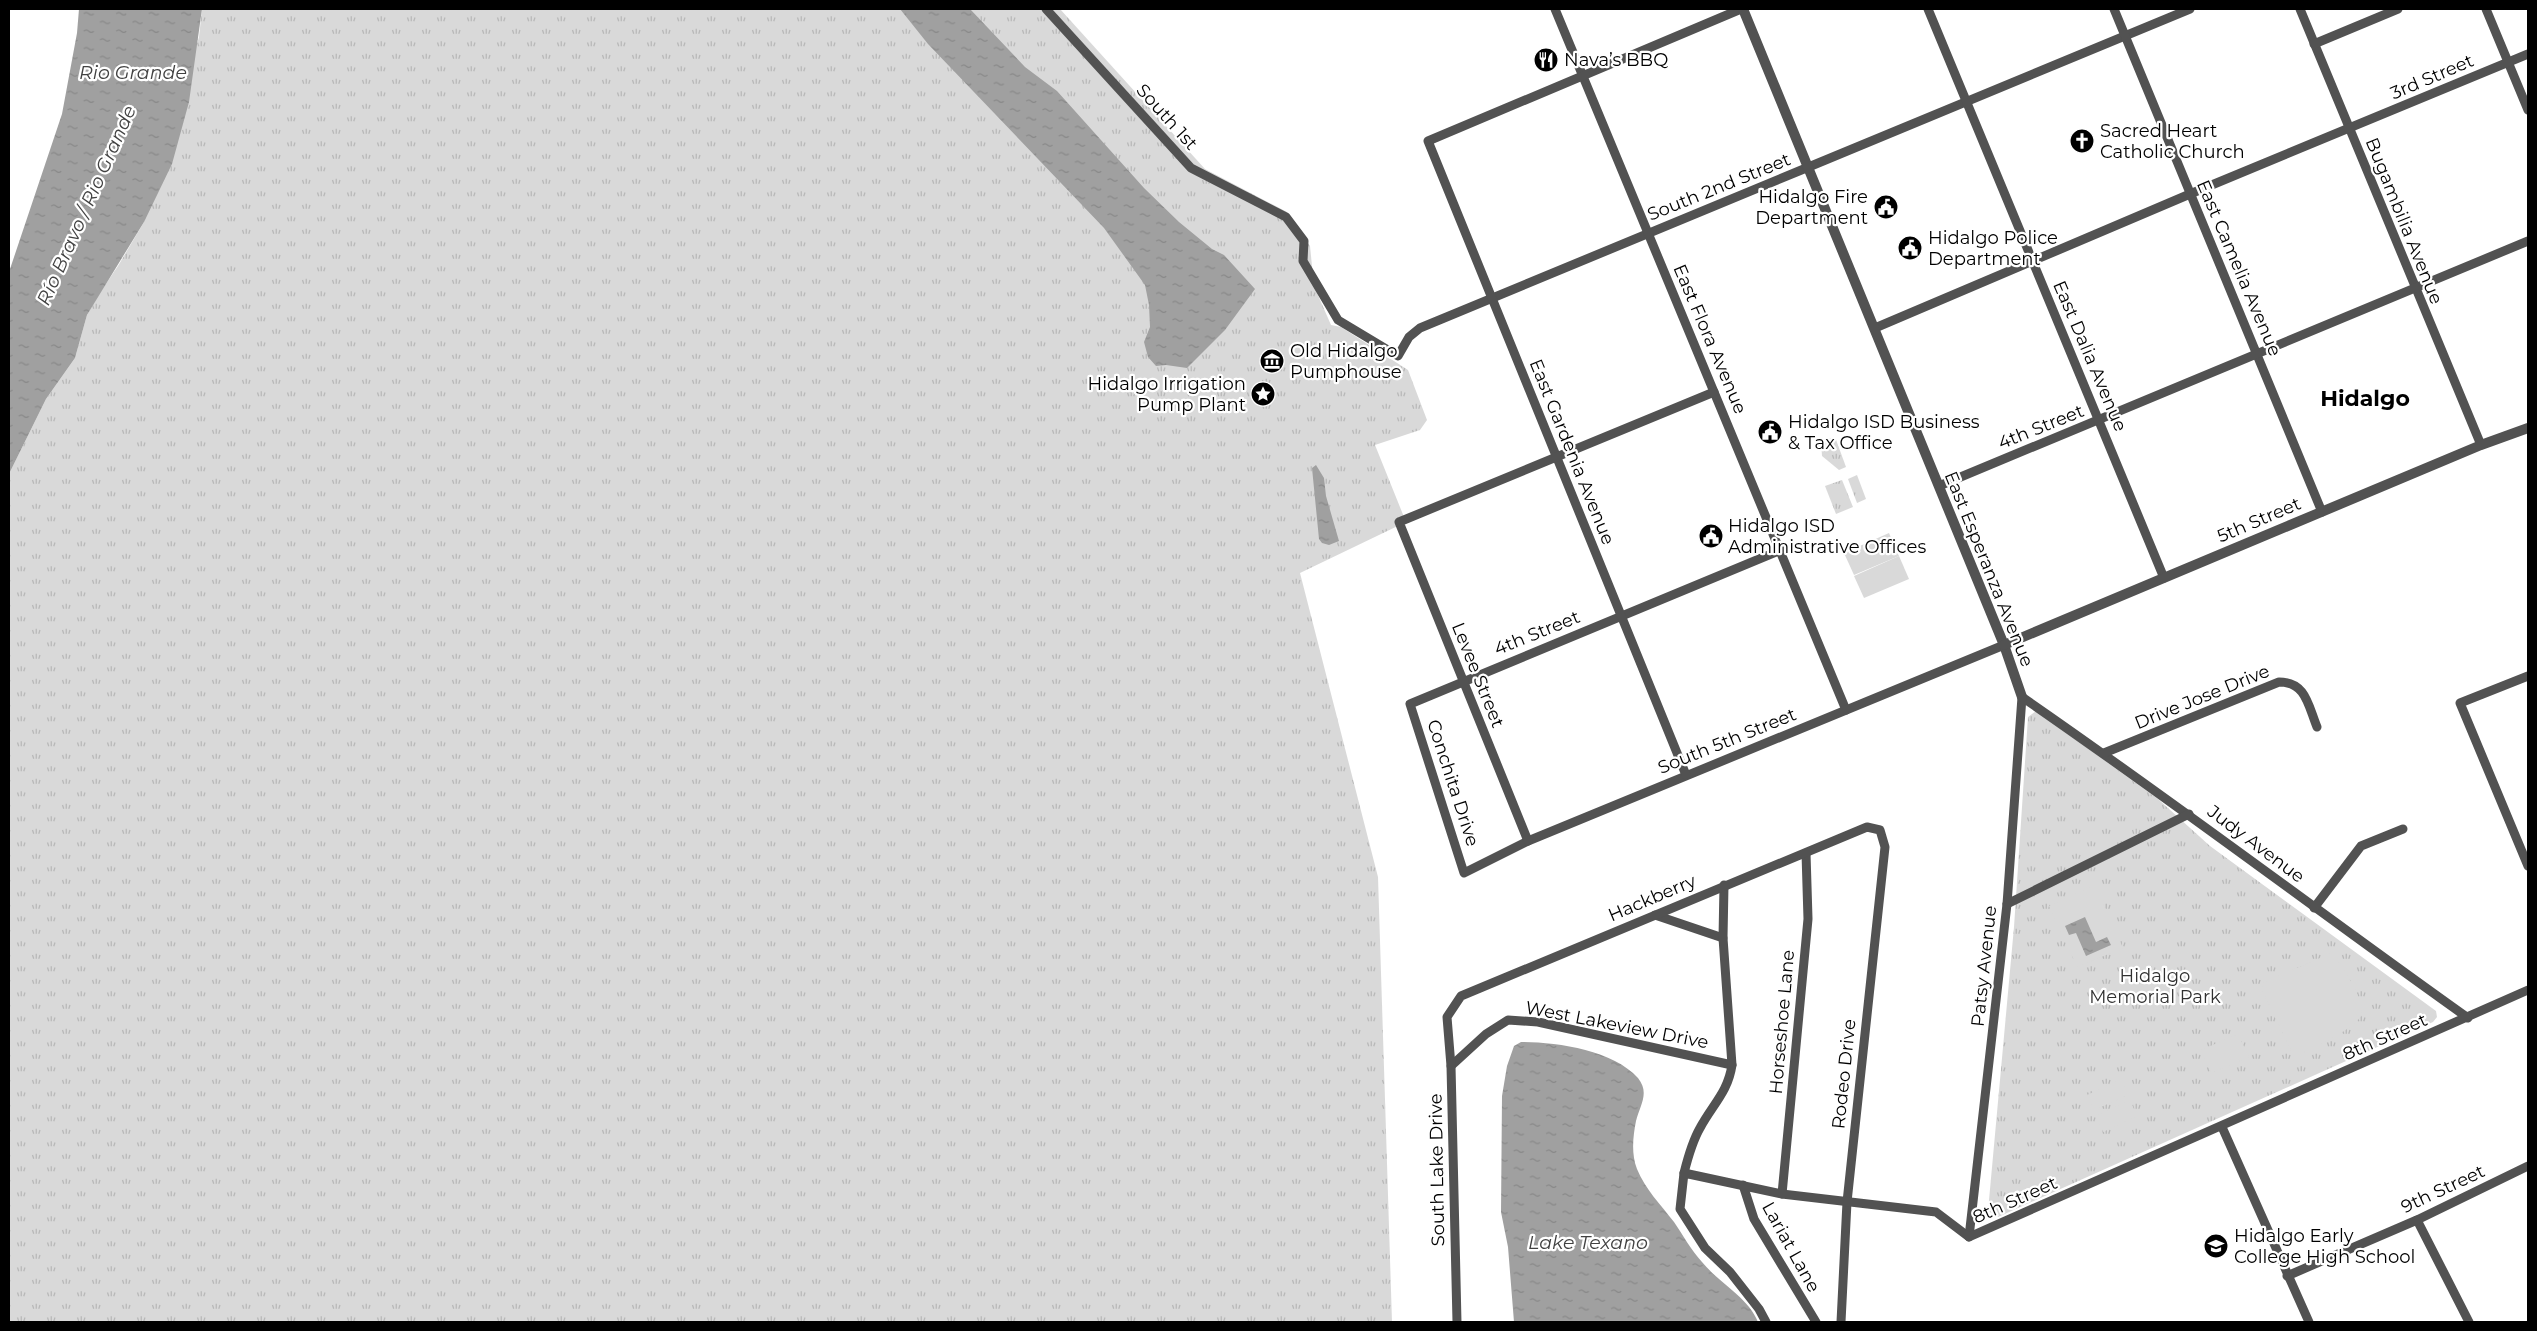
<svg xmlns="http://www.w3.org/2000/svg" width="2537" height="1331" font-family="Montserrat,sans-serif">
  <defs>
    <pattern id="park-tufts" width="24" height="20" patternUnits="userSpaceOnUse" patternTransform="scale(1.25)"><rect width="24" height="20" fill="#d9d9d9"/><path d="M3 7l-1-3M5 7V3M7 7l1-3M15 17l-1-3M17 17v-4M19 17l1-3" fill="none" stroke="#b8b8b8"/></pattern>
    <pattern id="water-ripples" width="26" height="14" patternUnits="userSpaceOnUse" patternTransform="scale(1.25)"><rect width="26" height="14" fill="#a0a0a0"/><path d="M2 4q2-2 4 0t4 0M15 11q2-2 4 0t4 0" fill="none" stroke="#888"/></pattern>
  </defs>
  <rect width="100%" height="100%" fill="#fff"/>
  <!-- park -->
  <g fill="url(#park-tufts)">
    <polygon points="202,9 1060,9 1205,169 1287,212 1310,246 1314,286 1331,325 1341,327 1408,370 1427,420 1420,430 1375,445 1406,522 1300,573 1378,877 1392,1322 9,1322 9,474 46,399 75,358 87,315 97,297 118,266 144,222 199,37"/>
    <polygon points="1835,437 1846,467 1839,470 1822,456 1821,441"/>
    <polygon points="1857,475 1866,499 1857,503 1848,479"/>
    <polygon points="1842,480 1853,507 1836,514 1825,486"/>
    <polygon points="2036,711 2158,799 2210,846 2436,1011 2437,1017 2433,1022 1998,1217 1988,1211 2014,927 2028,717"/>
  </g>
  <!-- garden -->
  <g fill="#d9d9d9">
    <polygon points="1889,533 1899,556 1854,575 1844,553"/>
    <polygon points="1899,556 1909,579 1864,598 1854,576"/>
    <polygon points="2095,885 2123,948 2077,967 2049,906"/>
    <path d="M2332,953C2341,965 2362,995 2362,1011C2363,1027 2308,1050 2294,1057L2262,990L2264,982Z"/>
    <polygon points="2238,1034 2249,1057 2211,1073 2201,1050"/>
    <polygon points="2121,1079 2128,1095 2094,1110 2087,1095"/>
    <polygon points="2130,1100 2137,1116 2103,1132 2096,1116"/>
  </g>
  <!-- water -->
  <g fill="url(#water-ripples)">
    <polygon points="79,9 202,9 189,102 172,164 144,222 87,315 75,358 46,399 9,474 9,272 62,114 77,33"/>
    <polygon points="900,9 970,9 1025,67 1057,91 1144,188 1179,222 1212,249 1224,255 1255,289 1225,330 1187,368 1166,365 1156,366 1148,357 1144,342 1150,327 1149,305 1145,285 1104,228 928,44"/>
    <polygon points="1316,465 1324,478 1326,496 1339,541 1329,545 1322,543 1319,539 1312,468"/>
    <polygon points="2085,917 2096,942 2107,937 2111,945 2086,956 2076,933 2069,935 2065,926"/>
    <path d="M1521,1042C1557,1042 1613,1050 1638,1078C1650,1093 1640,1105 1636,1121C1633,1136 1631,1154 1637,1169C1645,1189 1661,1205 1674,1222C1683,1235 1691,1250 1702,1262C1719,1283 1748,1297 1758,1322H1514L1508,1247L1501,1212L1502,1096L1507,1066L1514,1046Z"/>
  </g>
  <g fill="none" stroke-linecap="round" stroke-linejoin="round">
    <!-- minor -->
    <g stroke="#525252" stroke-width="9">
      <path d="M1046,9L1191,168L1286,217L1304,241L1303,261L1338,320L1398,356L1409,337L1420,328C1676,220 1934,117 2190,9"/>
      <polyline points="1555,9 1846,710"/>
      <polyline points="1928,9 2164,578"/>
      <polyline points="2114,9 2322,512"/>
      <polyline points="2300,9 2481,445"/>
      <polyline points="2486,9 2528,110"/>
      <polyline points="2314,44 2398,9"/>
      <polyline points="1875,328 2190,194 2528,54"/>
      <polyline points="1939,486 2528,241"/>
      <polyline points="1781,550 1410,704 1464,873 1528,841 2004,645"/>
      <polyline points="2528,676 2460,703 2528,866"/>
      <path d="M2022,697C2173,801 2319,912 2468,1018"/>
      <path d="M2104,753L2279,682C2306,682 2308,705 2317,727"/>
      <polyline points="1686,775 1428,141 1741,9"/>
      <polyline points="1528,841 1399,522 1714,392"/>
      <polyline points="2007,904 2189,814"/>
      <polyline points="2314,908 2361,846 2403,829"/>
      <polyline points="1655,915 1723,938"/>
      <polyline points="1451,1066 1486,1034 1508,1020 1538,1022 1732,1065"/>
      <polyline points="2222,1127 2309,1322"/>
      <path d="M1684,1173C1688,1157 1692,1142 1700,1128C1713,1104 1728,1092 1732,1065L1723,938L1724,885"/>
      <polyline points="1743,1185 1754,1219 1816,1322"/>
      <polyline points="1782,1194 1808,919 1806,853"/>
      <polyline points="2417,1220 2469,1322"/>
      <polyline points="1969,1237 2007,904 2022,697"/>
      <polyline points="2287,1276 2417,1220 2528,1166"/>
      <polyline points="1457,1322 1451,1066 1447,1017 1461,996 1867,827 1880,830 1885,847 1847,1202 1841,1322"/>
      <polyline points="1766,1322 1759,1309 1730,1272 1705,1248 1680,1209 1684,1173 1782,1194 1936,1212 1969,1237 2528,990"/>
    </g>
    <!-- tertiary -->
    <g stroke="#525252" stroke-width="10">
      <polyline points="1743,9 2004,645 2022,697"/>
      <polyline points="2004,645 2481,445 2528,428"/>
    </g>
  </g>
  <!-- icons -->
  <defs>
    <symbol id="restaurant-disc" viewBox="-11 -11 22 22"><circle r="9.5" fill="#000" stroke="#fff"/><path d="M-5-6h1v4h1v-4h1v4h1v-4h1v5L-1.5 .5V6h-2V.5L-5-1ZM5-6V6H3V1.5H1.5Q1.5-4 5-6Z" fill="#fff"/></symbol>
    <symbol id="church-disc" viewBox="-11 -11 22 22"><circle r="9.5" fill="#000" stroke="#fff"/><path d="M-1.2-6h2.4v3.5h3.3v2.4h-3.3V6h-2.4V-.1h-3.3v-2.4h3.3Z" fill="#fff"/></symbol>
    <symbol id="civic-disc" viewBox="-11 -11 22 22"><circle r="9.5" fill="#000" stroke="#fff"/><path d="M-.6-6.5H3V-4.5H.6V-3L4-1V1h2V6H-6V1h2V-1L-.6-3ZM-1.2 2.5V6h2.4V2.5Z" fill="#fff"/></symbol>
    <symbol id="museum-disc" viewBox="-11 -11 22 22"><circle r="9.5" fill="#000" stroke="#fff"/><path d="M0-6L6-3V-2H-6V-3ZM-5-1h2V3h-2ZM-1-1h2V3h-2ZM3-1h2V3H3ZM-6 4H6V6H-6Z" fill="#fff"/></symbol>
    <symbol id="sight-disc" viewBox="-11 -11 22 22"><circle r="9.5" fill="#000" stroke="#fff"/><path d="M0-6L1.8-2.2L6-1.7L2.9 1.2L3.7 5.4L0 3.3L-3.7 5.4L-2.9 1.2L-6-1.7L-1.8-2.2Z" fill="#fff"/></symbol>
    <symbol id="school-disc" viewBox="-11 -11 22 22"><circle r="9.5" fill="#000" stroke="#fff"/><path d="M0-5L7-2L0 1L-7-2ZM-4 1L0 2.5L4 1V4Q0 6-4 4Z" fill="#fff"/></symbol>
  </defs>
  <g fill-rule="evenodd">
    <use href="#restaurant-disc" x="1532" y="46" width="28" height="28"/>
    <use href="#church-disc" x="2068" y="127" width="28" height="28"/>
    <use href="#civic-disc" x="1872" y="193" width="28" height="28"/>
    <use href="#civic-disc" x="1896" y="234" width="28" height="28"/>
    <use href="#museum-disc" x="1258" y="347" width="28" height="28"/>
    <use href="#sight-disc" x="1249" y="380" width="28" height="28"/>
    <use href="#civic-disc" x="1756" y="418" width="28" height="28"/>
    <use href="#civic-disc" x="1697" y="522" width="28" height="28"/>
    <use href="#school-disc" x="2202" y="1232" width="28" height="28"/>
  </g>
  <g text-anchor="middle" stroke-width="4.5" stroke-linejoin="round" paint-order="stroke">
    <!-- poi labels -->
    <g font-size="18" fill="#000" stroke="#fff" text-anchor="start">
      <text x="1564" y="66">Nava’s BBQ</text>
      <text x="2100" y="137">Sacred Heart<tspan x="2100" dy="21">Catholic Church</tspan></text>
      <text x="1868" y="203" text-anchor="end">Hidalgo Fire<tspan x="1868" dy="21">Department</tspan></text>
      <text x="1928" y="244">Hidalgo Police<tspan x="1928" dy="21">Department</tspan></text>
      <text x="1290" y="357">Old Hidalgo<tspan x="1290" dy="21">Pumphouse</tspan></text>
      <text x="1246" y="390" text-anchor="end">Hidalgo Irrigation<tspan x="1246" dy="21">Pump Plant</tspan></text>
      <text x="1788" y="428">Hidalgo ISD Business<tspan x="1788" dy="21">&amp; Tax Office</tspan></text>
      <text x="1728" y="532">Hidalgo ISD<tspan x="1728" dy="21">Administrative Offices</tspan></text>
      <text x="2234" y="1242">Hidalgo Early<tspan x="2234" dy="21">College High School</tspan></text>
    </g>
    <!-- street labels -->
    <g font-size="18" fill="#000" stroke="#fff">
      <text transform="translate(2432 77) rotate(-23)" y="6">3rd Street</text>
      <text transform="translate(1167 117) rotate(48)" y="6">South 1st</text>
      <text transform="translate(1719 187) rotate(-22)" y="6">South 2nd Street</text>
      <text transform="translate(2404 221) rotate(68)" y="6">Bugambilia Avenue</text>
      <text transform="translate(2239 268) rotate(67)" y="6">East Camelia Avenue</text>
      <text transform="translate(1710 339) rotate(67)" y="6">East Flora Avenue</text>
      <text transform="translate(2090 356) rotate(67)" y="6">East Dalia Avenue</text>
      <text transform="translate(2041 427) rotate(-22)" y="6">4th Street</text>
      <text transform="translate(1572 452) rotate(68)" y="6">East Gardenia Avenue</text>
      <text transform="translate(2259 520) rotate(-23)" y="6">5th Street</text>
      <text transform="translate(1989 569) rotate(68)" y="6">East Esperanza Avenue</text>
      <text transform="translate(1537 633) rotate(-22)" y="6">4th Street</text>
      <text transform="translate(1478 675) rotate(68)" y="6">Levee Street</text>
      <text transform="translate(2202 697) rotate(-22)" y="6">Drive Jose Drive</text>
      <text transform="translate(1727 741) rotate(-22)" y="6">South 5th Street</text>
      <text transform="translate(1453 783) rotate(72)" y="6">Conchita Drive</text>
      <text transform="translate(2256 844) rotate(37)" y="6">Judy Avenue</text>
      <text transform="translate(1652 898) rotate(-23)" y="6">Hackberry</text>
      <text transform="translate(1984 966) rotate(-84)" y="6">Patsy Avenue</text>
      <text transform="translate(1782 1022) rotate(-85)" y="6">Horseshoe Lane</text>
      <text transform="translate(1617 1025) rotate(11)" y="6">West Lakeview Drive</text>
      <text transform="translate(2385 1037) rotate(-24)" y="6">8th Street</text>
      <text transform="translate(1844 1074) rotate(-84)" y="6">Rodeo Drive</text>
      <text transform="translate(1437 1170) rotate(-91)" y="6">South Lake Drive</text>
      <text transform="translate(2443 1189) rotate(-25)" y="6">9th Street</text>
      <text transform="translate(2015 1200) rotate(-24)" y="6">8th Street</text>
      <text transform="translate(1791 1247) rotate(61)" y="6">Lariat Lane</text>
    </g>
    <!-- park labels -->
    <g font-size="18" fill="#303030" stroke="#fff">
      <text x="2155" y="982">Hidalgo<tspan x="2155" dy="21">Memorial Park</tspan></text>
    </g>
    <!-- water labels -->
    <g font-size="19" font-style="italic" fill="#414141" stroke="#fff">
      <text x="133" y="79">Rio Grande</text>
      <text transform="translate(86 205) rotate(-66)" y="7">Río Bravo / Rio Grande</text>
      <text x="1588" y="1249">Lake Texano</text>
    </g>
    <!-- district labels -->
    <g font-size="22" font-weight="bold" fill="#000" stroke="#fff">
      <text x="2365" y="406">Hidalgo</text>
    </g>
  </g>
  <!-- border -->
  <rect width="2537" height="1331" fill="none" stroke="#000000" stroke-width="20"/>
</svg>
